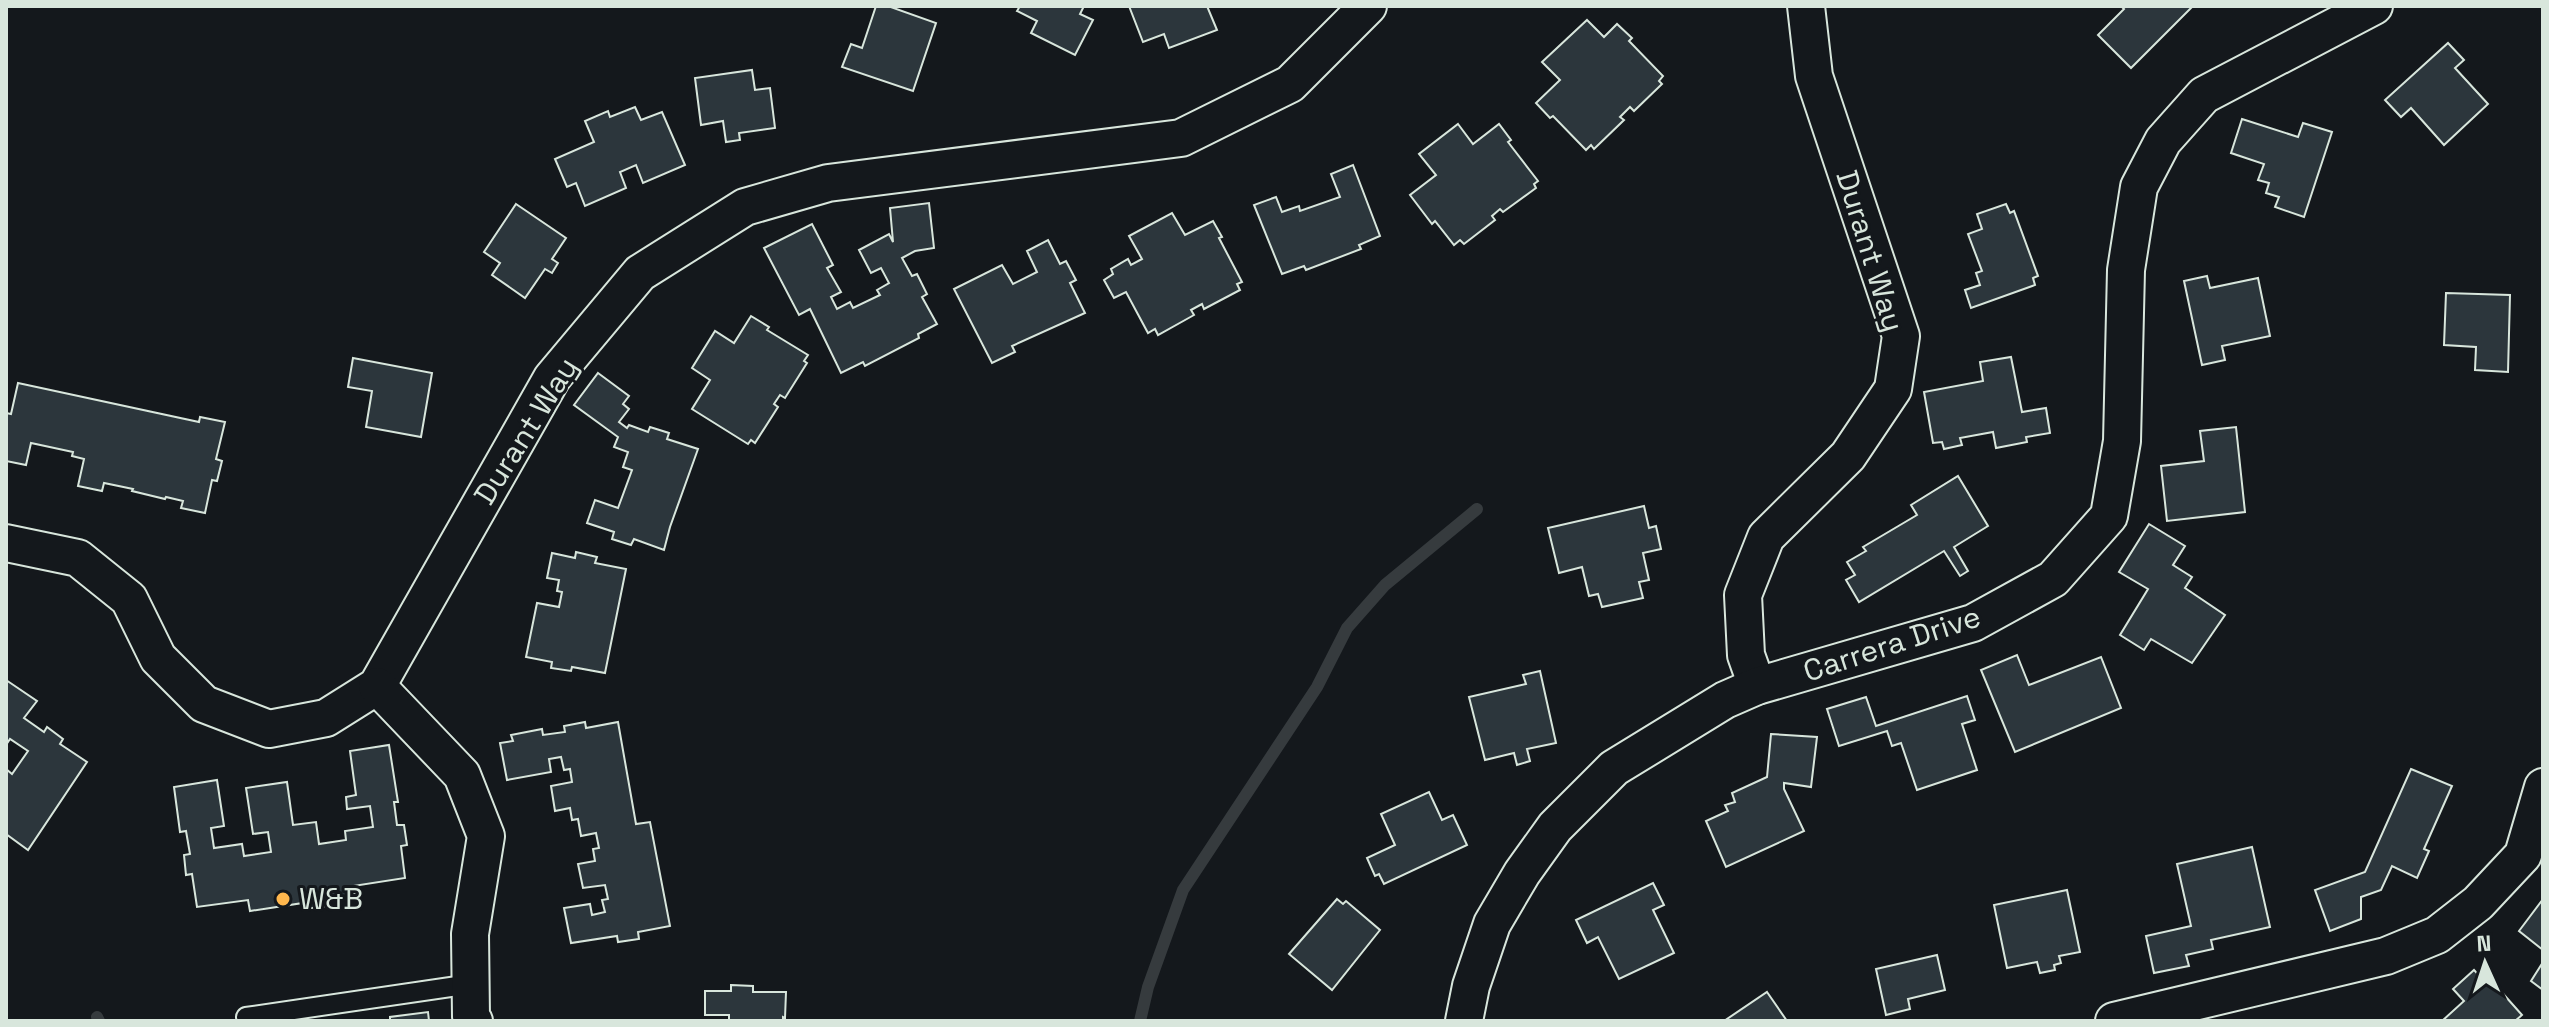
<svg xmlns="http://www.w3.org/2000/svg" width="2549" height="1027" font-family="'Space Grotesk',sans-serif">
  <rect width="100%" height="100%" fill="#14181c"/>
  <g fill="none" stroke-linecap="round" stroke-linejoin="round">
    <!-- stream -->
    <g stroke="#363b3e" stroke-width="12">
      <polyline points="97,1017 99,1021"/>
      <polyline points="1140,1021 1148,987 1183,890 1317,687 1347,628 1385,585 1477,509"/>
    </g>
  </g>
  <!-- building -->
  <g fill="#2c363c" stroke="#d8e6dc" stroke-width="2">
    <polygon points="876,6 888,6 936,23 913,91 842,67 851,44 862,48"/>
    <polygon points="1020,6 1084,6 1080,14 1093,20 1075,55 1031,33 1037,21 1017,11"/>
    <polygon points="1129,6 1207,6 1217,30 1169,48 1164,34 1143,42"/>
    <polygon points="2121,6 2193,6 2131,68 2098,35 2124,9"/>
    <polygon points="1587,20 1604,37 1617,24 1632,38 1629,41 1663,76 1659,81 1662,84 1634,111 1630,107 1620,117 1624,120 1594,149 1591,145 1586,150 1553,116 1550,118 1536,103 1560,80 1542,62"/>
    <polygon points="2448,43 2464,60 2455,68 2488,104 2444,145 2411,108 2401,117 2385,100"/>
    <polygon points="752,70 755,90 770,88 775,128 739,133 740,140 726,142 723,121 701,125 695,78"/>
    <polygon points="635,107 641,120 662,112 685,165 643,183 636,165 620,172 626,188 585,206 576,183 567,187 555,159 594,142 585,121 608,111 610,117"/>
    <polygon points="2242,119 2298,137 2303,123 2332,132 2304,217 2275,207 2279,197 2266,193 2269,183 2258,180 2264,164 2231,153"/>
    <polygon points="1458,124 1473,144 1499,124 1511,140 1508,142 1538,181 1534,184 1536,188 1503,212 1500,209 1492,216 1495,220 1464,244 1460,240 1454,245 1435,221 1432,224 1410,195 1436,175 1419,154"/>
    <polygon points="1353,165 1380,236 1359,245 1361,249 1306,270 1304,266 1282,274 1254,205 1276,197 1282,212 1299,206 1300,211 1340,197 1331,174"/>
    <polygon points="929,203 934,248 915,251 902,258 912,276 917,274 927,294 922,297 937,324 918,334 919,338 865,366 863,362 841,373 810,309 799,315 764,248 812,224 833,265 827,268 841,292 831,297 837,309 850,302 853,308 880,295 877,290 889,283 881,268 871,273 859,250 889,234 893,242 890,208"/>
    <polygon points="516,204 566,238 552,259 558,263 552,273 545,269 525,298 492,275 500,263 484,252"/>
    <polygon points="2006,204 2010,213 2014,211 2038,276 2033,278 2035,285 1971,308 1965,290 1980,285 1976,273 1982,271 1968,234 1982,229 1977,214"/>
    <polygon points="1172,213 1185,235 1213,221 1222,237 1219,238 1242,282 1237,284 1240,290 1204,309 1202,304 1191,310 1194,315 1158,335 1155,329 1148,333 1126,292 1114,298 1104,280 1113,274 1111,269 1128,259 1131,265 1142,259 1129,236"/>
    <polygon points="1048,240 1060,264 1066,261 1076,280 1070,283 1085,313 1012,346 1015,352 992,363 954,289 1002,265 1013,284 1037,272 1027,251"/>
    <polygon points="2207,276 2210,288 2258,278 2270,336 2222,346 2225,360 2202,365 2184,281"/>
    <polygon points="2446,293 2510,295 2508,372 2475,370 2476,347 2444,345"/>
    <polygon points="751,316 769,327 767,330 808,355 804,361 807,363 785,398 780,395 774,404 778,407 755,443 751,440 748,444 692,409 710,380 692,368 715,331 734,343"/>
    <polygon points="2011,357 2022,412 2046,408 2050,433 2026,437 2027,442 1996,448 1993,432 1960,438 1962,445 1944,449 1942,442 1933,443 1924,392 1983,381 1980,362"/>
    <polygon points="353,358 432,373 421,437 366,427 372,391 348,387"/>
    <polygon points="598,373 629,396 623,404 629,409 619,422 627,428 629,425 648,432 650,427 669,433 667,439 698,449 670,527 664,550 634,539 631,545 612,539 614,532 587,523 595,500 618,508 632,470 623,467 628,452 614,447 618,437 574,405"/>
    <polygon points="18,383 199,422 200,417 225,422 216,459 222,461 217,481 212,480 205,513 181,508 183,501 166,497 165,499 132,491 133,489 104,483 102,491 78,486 84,459 72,456 73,452 31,443 26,465 6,461 6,413 11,414"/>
    <polygon points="2236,427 2245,512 2167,521 2161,466 2204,461 2200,431"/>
    <polygon points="1958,476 1988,526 1954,547 1968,571 1960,576 1944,551 1859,602 1846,580 1855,575 1847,562 1866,551 1863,547 1917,515 1911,505"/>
    <polygon points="1644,506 1649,528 1656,526 1661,549 1643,553 1649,580 1639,582 1643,598 1602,607 1598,594 1589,596 1582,567 1559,573 1548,528"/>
    <polygon points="2149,524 2185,546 2173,565 2192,577 2185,588 2225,615 2192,663 2151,639 2144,650 2120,635 2148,589 2119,572"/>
    <polygon points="576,552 597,557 595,563 626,569 605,673 572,667 571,671 551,668 552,662 526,657 537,603 559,607 562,592 557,591 559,580 547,578 552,553 575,558"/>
    <polygon points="2017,655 2029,685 2101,657 2121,708 2015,752 1981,670"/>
    <polygon points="1540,671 1556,743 1527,749 1530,761 1517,765 1514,753 1485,760 1469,697 1526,684 1523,675"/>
    <polygon points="6,680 37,701 24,718 44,732 47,727 63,739 60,744 87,762 28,850 6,834 6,769 12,774 28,751 10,739 6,745"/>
    <polygon points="1967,696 1975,720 1962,724 1977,770 1917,790 1901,743 1892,746 1887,731 1839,746 1827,709 1866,697 1876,726"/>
    <polygon points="585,722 586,728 618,722 636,824 650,822 670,926 638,932 639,939 618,942 617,936 571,943 564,908 590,904 592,915 605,912 602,900 608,899 605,885 583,888 578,864 595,861 593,849 599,848 596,833 581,836 578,819 572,820 570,808 555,811 551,786 572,782 570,769 564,770 561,757 549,759 551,772 507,780 500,743 513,741 511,735 542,729 543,735 565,732 564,726"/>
    <polygon points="1771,734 1817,737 1811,787 1784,783 1784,789 1804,831 1726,867 1706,821 1728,811 1725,805 1735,802 1732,793 1767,777"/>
    <polygon points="389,745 398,802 394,802 397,825 404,825 407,845 401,846 405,878 353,886 355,896 327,900 328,906 304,909 303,903 250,911 248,900 197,907 192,874 186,875 184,855 190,854 186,831 180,832 174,787 217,780 224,826 211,828 214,848 242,844 244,856 271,852 268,832 253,834 246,788 287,782 293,825 316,822 319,844 346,840 345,831 373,827 370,806 347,809 346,797 356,795 350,751"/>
    <polygon points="2411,769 2452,786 2424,849 2429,851 2417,878 2392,866 2381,890 2361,897 2361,919 2330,931 2315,890 2365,872"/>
    <polygon points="1429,792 1442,820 1453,815 1467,845 1384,884 1379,874 1375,876 1367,858 1395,845 1381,814"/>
    <polygon points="2252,847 2270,927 2211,940 2213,949 2186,955 2189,966 2154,973 2146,936 2191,926 2177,864"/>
    <polygon points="1653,883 1664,905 1653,910 1674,953 1619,979 1598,937 1587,943 1576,920"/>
    <polygon points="2067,890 2080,952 2059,956 2061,963 2054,965 2055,970 2040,973 2037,962 2007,968 1994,905"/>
    <polygon points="1337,899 1343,904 1346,901 1380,930 1332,990 1289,954"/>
    <polygon points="2543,899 2543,950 2519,931"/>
    <polygon points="1937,955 1945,990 1908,999 1910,1009 1886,1015 1876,969"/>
    <polygon points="2543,962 2543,990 2531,981"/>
    <polygon points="2474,970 2486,983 2490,979 2522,1015 2515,1021 2442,1021 2464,1001 2453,989"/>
    <polygon points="731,985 753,986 753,992 786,992 785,1018 783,1017 783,1021 729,1021 729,1015 705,1015 705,991 731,991"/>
    <polygon points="1767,992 1787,1021 1724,1021"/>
    <polygon points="428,1012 429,1021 390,1021 390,1017"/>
  </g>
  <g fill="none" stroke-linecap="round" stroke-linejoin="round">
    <defs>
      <polyline id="service" points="246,1017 471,984"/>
      <g id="minor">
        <polyline points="6,543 78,558 129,599 158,658 204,704 269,729 326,718 377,686 552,378 640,273 745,207 828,183 1181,138 1290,84 1368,6"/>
        <polyline points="377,686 462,775 486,836 470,934 471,1017 474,1021"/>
        <polyline points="1757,686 1746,655 1743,595 1766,537 1848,456 1893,389 1901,336 1814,76 1806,6"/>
        <polyline points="1464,1021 1471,986 1492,924 1522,873 1555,827 1614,768 1725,700 1757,686 1973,623 2053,579 2109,516 2122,441 2126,270 2139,187 2163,141 2204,95 2374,6"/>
        <polyline points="2114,1021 2386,956 2437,935 2478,903 2523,855 2543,787"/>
      </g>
    </defs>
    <!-- service casing -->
    <use href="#service" stroke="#d8e6dc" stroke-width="22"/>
    <!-- minor casing -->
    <use href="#minor" stroke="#d8e6dc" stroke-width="40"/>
    <!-- service -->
    <use href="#service" stroke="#14181c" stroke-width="18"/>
    <!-- minor -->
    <use href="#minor" stroke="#14181c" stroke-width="36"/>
  </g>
  <!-- markers -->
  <circle fill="#ffb74d" stroke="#14181c" stroke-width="3" cx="283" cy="899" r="8"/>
  <g text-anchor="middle" stroke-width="6" stroke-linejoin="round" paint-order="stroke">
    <!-- street labels -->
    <g font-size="30" fill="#d8e6dc" stroke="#14181c">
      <text transform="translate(1870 251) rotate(73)" y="10">Durant Way</text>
      <text transform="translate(526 431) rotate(-58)" y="10">Durant Way</text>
      <text transform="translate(1892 644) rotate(-18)" y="10">Carrera Drive</text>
    </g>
    <!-- poi labels -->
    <g font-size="30" fill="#d8e6dc" stroke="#14181c" text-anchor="start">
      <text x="299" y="909">W&amp;B</text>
    </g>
  </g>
  <!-- border -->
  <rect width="2549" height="1027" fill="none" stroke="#d8e6dc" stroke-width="16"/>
  <!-- north arrow -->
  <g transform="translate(2485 963) rotate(357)" stroke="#14181c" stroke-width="6" paint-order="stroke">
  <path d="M0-6L14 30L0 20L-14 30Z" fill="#d8e6dc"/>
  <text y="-12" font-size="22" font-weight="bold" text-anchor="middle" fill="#d8e6dc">N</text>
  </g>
</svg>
